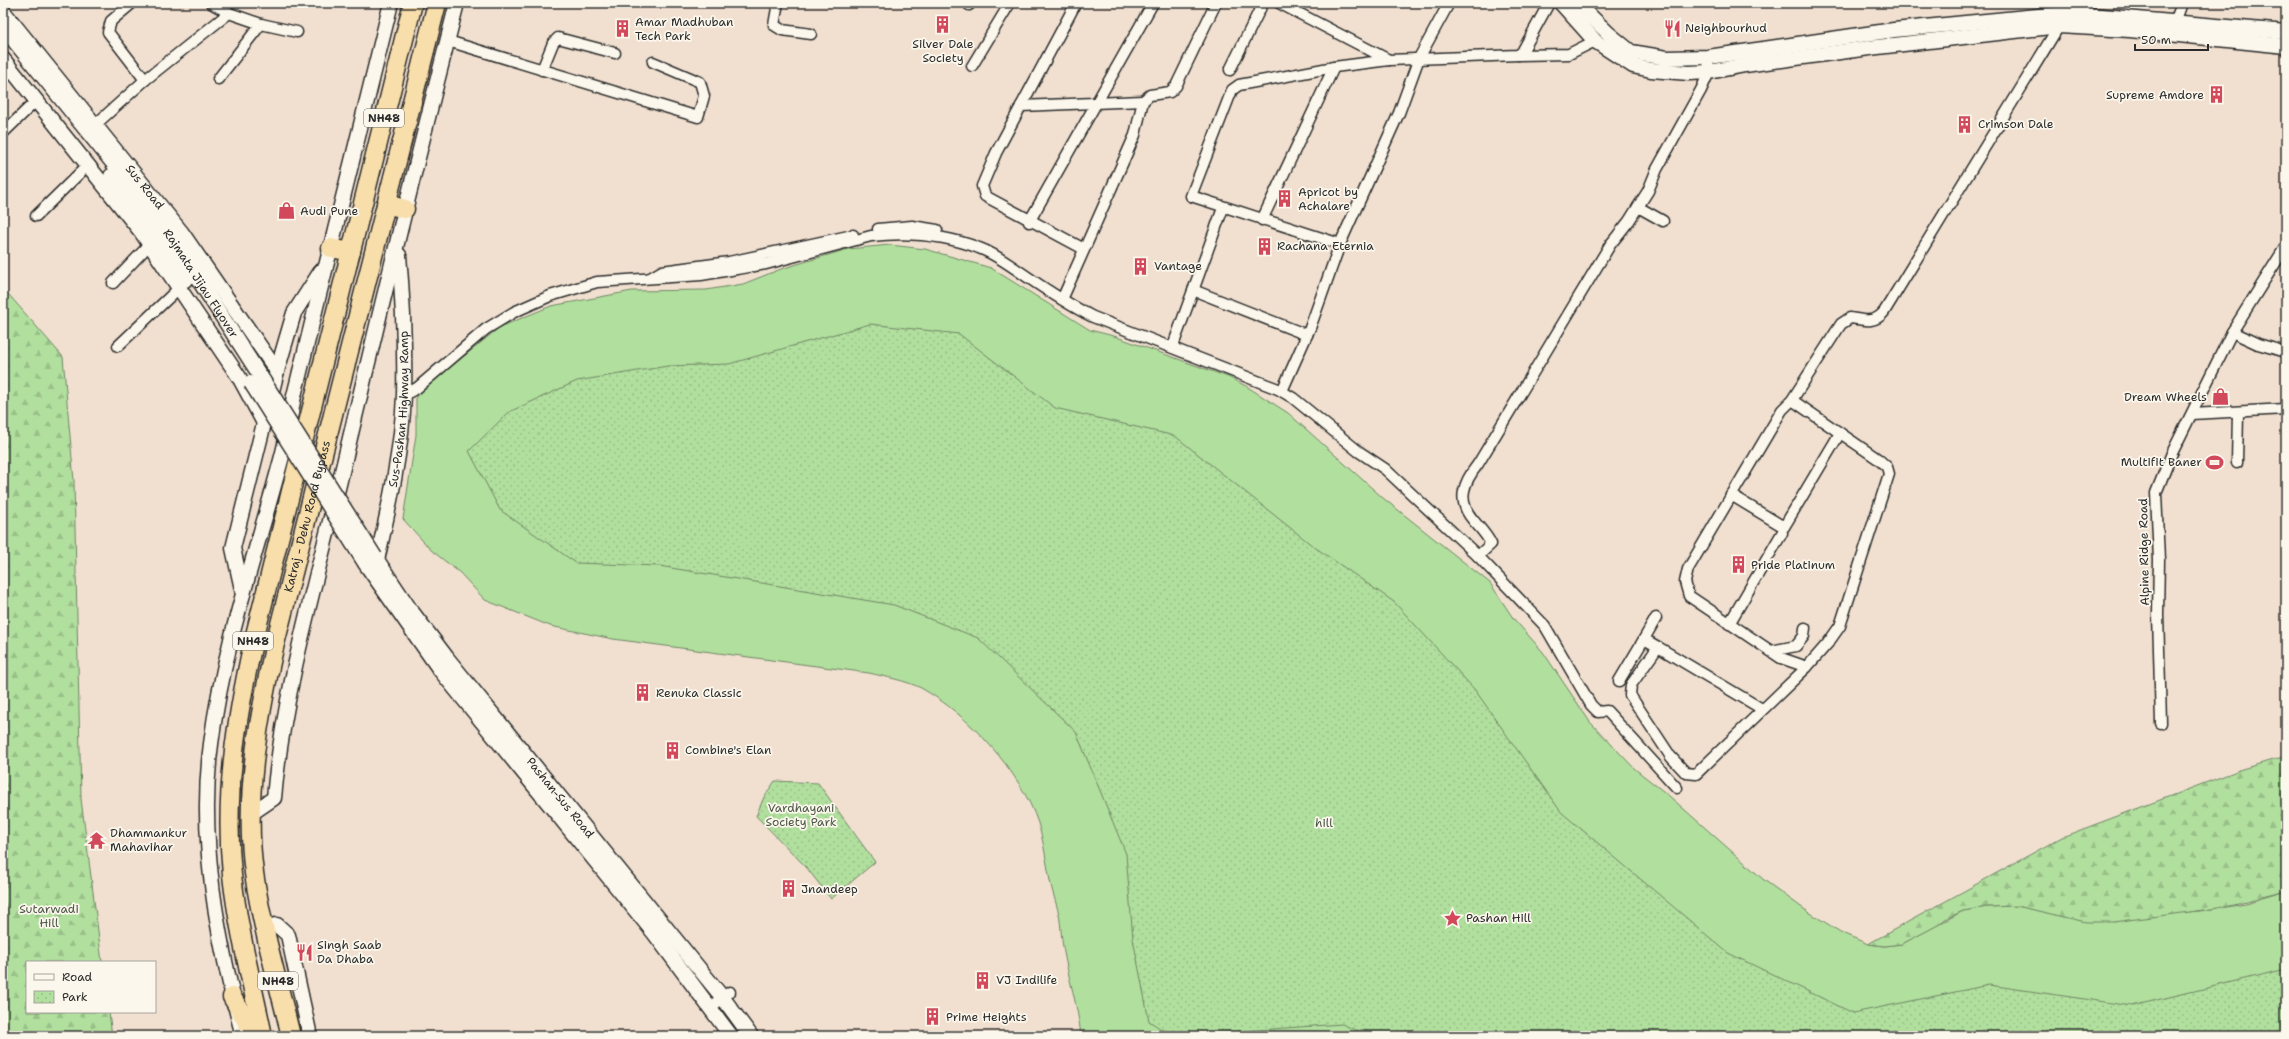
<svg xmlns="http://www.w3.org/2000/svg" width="2289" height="1039" font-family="'Shantell Sans',sans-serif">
  <defs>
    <pattern id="forest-firs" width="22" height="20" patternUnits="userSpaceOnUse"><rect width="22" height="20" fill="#b1df9e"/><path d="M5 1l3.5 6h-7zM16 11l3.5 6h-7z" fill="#98c088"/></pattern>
    <pattern id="park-dots" width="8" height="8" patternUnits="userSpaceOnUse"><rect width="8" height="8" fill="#b1df9e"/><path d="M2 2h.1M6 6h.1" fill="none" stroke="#98c088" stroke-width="1.8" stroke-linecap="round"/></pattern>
  </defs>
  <rect width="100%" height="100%" fill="#f1e0d0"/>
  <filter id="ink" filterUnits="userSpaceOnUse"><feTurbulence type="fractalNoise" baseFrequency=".025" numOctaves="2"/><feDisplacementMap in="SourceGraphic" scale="8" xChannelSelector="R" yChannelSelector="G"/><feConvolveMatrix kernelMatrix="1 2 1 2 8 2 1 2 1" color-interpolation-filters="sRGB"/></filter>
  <g filter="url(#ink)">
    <!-- grass -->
    <path fill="#b1df9e" stroke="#6e8564" d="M890,245L925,249L991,268L1090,330L1114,336L1228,377L1246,386L1288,413L1383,498L1490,583L1513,618L1543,652L1590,722L1635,769L1668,795L1764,880L1804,909L1842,933L1868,944L1885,946L1902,944L1963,911L1987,907L2016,906L2078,919L2200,911L2245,903L2286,891V1036H1081C1078,1006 1068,977 1063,947C1061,936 1061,925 1059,914C1055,899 1050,885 1048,870C1045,854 1043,839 1038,823C1021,772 968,714 921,688C904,680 886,677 869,673L613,639L550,626L485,600L460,573L431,550L403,519L416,435V395L500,327L551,306L632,291L706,290L743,284L781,269L848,249Z"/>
    <!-- forest -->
    <g fill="url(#forest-firs)" stroke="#6e8564">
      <polygon points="3,288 63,357 74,481 81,799 102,962 27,962 27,1012 109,1012 112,1036 3,1036"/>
      <polygon points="2286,756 2286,891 2218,908 2114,922 2086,922 2016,906 1987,907 1963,911 1945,919 1940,924 1902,944 1885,946 1868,944 2062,837 2242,769"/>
    </g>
    <!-- park -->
    <g fill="url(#park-dots)" stroke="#6e8564">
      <polygon points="870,324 959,334 1055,408 1175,436 1313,546 1394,602 1475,690 1561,812 1728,953 1853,1013 1989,985 2132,1006 2286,969 2286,1036 1369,1036 1342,1024 1172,1036 1149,1021 1133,939 1126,854 1076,732 978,638 894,605 659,566 576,563 500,510 469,451 509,412 577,381 668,366 729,364"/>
      <polygon points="775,781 818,783 875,862 831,899 806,867 756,816 764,797"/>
    </g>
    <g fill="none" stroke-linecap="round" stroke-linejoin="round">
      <defs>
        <g id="street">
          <polyline points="211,3 229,13"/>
          <polyline points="778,3 774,25 782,30 811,34"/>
          <polyline points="1076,3 996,153 982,186 985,196 1084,249"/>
          <polyline points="1279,3 1389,60"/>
          <polyline points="130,5 111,21 108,32 145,80"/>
          <polyline points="969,5 970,3"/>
          <polyline points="2173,28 2182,3"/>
          <polyline points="448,41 698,117 704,96 700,82 653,62"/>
          <polyline points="1518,55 1569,54 1595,41"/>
          <polyline points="972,66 1010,3"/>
          <polyline points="542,70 553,43 558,38 615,53"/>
          <polyline points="1230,70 1263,3"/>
          <polyline points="218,79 261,24 297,32"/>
          <polyline points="1021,106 1143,101"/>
          <polyline points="95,125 145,80 229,13 261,24"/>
          <polyline points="3,133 37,100"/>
          <polyline points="1638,207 1663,221"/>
          <polyline points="36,216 88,165"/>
          <polyline points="1262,220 1334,67"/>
          <polyline points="1029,222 1153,3"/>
          <polyline points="878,229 912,226 937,230"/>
          <polyline points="1340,244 1191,196 1232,90 1239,85 1334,67 1389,60 1518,55 1522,52 1549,3"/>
          <polyline points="650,278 662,271 729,262 853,235"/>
          <polyline points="113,283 150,244"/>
          <polyline points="1193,290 1307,335"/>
          <polyline points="1064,295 1135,135 1143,101 1150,95 1170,92 1176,86 1216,3"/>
          <polyline points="2232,332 2258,344 2286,352"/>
          <polyline points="1174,343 1223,208"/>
          <polyline points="118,346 179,288"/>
          <polyline points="1282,391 1310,328 1340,244 1399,113 1419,58 1449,3"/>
          <path d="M404,395L417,388L486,329L514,312L550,296L597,282L701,275L766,264L871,236C907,232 945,235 979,248C996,254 1011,266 1026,276C1048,291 1069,305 1093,317L1278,389L1293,398L1358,451L1385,469L1478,556L1545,626L1591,705L1598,712L1607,711L1677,788"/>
          <path d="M1792,400L1878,459L1887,467L1889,474L1840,626L1828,643L1807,667L1781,658L1689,596L1685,582L1688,569L1782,410L1792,400L1841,324L1850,318C1864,320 1874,324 1884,312L2073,3"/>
          <polyline points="2192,414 2286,409"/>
          <polyline points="2237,463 2238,412"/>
          <polyline points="1731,495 1784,527 1840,433"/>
          <path d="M1478,556L1491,544C1487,535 1479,527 1473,520C1456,500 1464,482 1478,464L1610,245L1629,221L1648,191L1657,169L1701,90L1709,72L1708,57"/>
          <polyline points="1656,618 1644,639 1658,647"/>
          <polyline points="1729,624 1782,533"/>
          <polyline points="1771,651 1796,646 1804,636 1805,628"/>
          <polyline points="1619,681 1644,639"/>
          <polyline points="1762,709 1658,647 1631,685 1630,695 1671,757 1686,773 1696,774 1807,667"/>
          <polyline points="2161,723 2158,614 2159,560 2156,493 2172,453 2232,332 2286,246"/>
          <polyline points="710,1008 730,992"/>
        </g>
        <g id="secondary">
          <polyline points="1561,3 1595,41 1633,66 1651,70 1689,73 1709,72 1745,65 1869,48 2059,26 2130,30 2286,46"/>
          <polyline points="1577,3 1609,34 1631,52 1667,58 1708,57 1894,30 2068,13 2286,32"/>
          <path id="s1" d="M3,11L182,233L277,371"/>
          <path id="s2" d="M3,27L133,188L173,240L261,377"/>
          <polyline points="3,59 142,233 239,377 264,423"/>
          <polyline points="111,176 168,253 185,280"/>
          <path id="s3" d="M375,557L409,608L447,658L723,998L751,1036"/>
          <path id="s4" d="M377,560C389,508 402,449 404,395C405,349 403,301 399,255"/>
          <polyline points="365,563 440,670 654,933 731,1036"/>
          <polyline points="243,594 233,548 277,371 294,313 321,271"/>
          <path d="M252,813L274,798C283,696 312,596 336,497C375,332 415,167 457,3"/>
          <polyline points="265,927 277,925 288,935 310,1036"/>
          <path d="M243,1036C218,942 198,841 211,744C223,647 256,554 281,460C287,439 290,417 294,396L391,3"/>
        </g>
        <g id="highway">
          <polyline points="386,204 405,209"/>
          <polyline points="331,248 351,252"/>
          <polyline points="232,997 255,1036"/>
          <path d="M263,1036C252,983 238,929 232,875C224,796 236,720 253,643L413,3"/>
          <path id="s5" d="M291,1036C278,982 262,928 254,873C244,798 258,721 274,648L437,3"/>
        </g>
      </defs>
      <!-- street casing -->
      <use href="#street" stroke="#2b2b2b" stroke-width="13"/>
      <!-- secondary casing -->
      <use href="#secondary" stroke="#2b2b2b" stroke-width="17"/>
      <!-- highway casing -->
      <use href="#highway" stroke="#2b2b2b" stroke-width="21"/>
      <!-- street -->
      <use href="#street" stroke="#fbf7ec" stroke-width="10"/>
      <!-- secondary -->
      <use href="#secondary" stroke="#fbf7ec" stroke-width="14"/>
      <!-- highway -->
      <use href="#highway" stroke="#f8deab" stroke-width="18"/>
      <defs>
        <g id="secondary-bridge">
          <polyline points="261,377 375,557"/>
          <polyline points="251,383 365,563"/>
        </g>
      </defs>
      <!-- secondary-bridge casing -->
      <use href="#secondary-bridge" stroke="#2b2b2b" stroke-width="17" stroke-linecap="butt"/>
      <!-- secondary-bridge -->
      <use href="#secondary-bridge" stroke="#fbf7ec" stroke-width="14"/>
    </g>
  </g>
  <!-- icons -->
  <defs>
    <symbol id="building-bare" viewBox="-9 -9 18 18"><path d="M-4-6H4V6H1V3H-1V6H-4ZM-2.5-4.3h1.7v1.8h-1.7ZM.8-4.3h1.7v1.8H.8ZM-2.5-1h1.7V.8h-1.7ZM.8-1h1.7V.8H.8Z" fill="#d1495b" stroke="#fbf7ec" stroke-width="2.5" paint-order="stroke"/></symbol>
    <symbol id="restaurant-bare" viewBox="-9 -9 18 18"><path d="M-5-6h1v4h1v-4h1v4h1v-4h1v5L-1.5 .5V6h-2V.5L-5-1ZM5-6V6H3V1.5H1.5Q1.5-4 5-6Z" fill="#d1495b" stroke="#fbf7ec" stroke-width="2.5" paint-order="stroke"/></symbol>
    <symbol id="shop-bare" viewBox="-9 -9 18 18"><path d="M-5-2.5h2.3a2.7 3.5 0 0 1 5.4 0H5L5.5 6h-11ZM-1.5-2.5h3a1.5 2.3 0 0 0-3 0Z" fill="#d1495b" stroke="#fbf7ec" stroke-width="2.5" paint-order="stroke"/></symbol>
    <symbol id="stadium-bare" viewBox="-9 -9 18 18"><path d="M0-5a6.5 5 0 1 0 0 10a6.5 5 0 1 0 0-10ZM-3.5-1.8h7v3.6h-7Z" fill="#d1495b" stroke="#fbf7ec" stroke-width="2.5" paint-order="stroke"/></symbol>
    <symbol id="temple-bare" viewBox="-9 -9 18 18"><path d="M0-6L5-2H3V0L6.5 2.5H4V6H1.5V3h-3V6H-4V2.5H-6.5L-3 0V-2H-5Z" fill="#d1495b" stroke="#fbf7ec" stroke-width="2.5" paint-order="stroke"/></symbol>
    <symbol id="sight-bare" viewBox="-9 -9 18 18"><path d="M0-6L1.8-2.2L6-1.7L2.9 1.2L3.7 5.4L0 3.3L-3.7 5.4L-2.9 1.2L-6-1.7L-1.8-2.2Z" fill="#d1495b" stroke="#fbf7ec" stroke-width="2.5" paint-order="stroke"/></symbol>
  </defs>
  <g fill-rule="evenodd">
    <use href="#building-bare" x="930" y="12" width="25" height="25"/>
    <use href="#restaurant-bare" x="1660" y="16" width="25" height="25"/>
    <use href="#building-bare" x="610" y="16" width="25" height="25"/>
    <use href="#building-bare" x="2204" y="82" width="25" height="25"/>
    <use href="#building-bare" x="1952" y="112" width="25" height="25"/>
    <use href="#building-bare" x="1272" y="186" width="25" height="25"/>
    <use href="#shop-bare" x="274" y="198" width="25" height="25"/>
    <use href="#building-bare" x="1252" y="234" width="25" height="25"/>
    <use href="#building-bare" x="1128" y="254" width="25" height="25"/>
    <use href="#shop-bare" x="2208" y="384" width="25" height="25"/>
    <use href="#stadium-bare" x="2202" y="450" width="25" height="25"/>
    <use href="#building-bare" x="1726" y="552" width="25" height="25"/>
    <use href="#building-bare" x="630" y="680" width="25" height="25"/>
    <use href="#building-bare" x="660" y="738" width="25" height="25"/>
    <use href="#temple-bare" x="84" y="828" width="25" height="25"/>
    <use href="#building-bare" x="776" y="876" width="25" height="25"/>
    <use href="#sight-bare" x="1440" y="906" width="25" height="25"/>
    <use href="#restaurant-bare" x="292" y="940" width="25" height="25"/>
    <use href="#building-bare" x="970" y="968" width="25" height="25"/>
    <use href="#building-bare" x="920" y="1004" width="25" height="25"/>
  </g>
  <g text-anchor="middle" stroke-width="3.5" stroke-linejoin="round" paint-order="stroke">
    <!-- shield labels -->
    <g fill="#fbf7ec" stroke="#696865" stroke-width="1">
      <rect x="364" y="109" width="40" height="18" rx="3"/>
      <rect x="233" y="632" width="40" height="18" rx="3"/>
      <rect x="258" y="972" width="40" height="18" rx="3"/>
    </g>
    <g font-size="11" font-weight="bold" fill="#2b2b2b">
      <text x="384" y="122">NH48</text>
      <text x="253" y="645">NH48</text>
      <text x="278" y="985">NH48</text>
    </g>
    <!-- poi labels -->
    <g font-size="12" fill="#2b2b2b" stroke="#fbf7ec" text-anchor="start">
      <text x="635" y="26">Amar Madhuban<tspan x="635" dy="14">Tech Park</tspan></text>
      <text x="1685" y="32">Neighbourhud</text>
      <text x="943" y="48" text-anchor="middle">Silver Dale<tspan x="943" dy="14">Society</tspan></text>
      <text x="2204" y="99" text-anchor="end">Supreme Amdore</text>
      <text x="1978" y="128">Crimson Dale</text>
      <text x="1298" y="196">Apricot by<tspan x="1298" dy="14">Achalare</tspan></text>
      <text x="300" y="215">Audi Pune</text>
      <text x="1277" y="250">Rachana Eternia</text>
      <text x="1154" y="270">Vantage</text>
      <text x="2207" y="401" text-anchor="end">Dream Wheels</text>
      <text x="2202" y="466" text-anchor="end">Multifit Baner</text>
      <text x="1751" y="569">Pride Platinum</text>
      <text x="656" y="697">Renuka Classic</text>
      <text x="685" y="754">Combine's Elan</text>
      <text x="110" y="837">Dhammankur<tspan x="110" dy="14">Mahavihar</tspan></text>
      <text x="801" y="893">Jnandeep</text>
      <text x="1466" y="922">Pashan Hill</text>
      <text x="317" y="949">Singh Saab<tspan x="317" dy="14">Da Dhaba</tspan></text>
      <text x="996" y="984">VJ Indilife</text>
      <text x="946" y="1021">Prime Heights</text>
    </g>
    <!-- street labels -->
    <g font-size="12" fill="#2b2b2b" stroke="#fbf7ec">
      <text dy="4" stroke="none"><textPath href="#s1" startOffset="226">Sus Road</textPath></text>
      <text dy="4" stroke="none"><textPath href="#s2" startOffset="324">Rajmata Jijau Flyover</textPath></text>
      <text dy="4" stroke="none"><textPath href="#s4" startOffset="153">Sus-Pashan Highway Ramp</textPath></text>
      <text dy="4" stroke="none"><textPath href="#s5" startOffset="530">Katraj - Dehu Road Bypass</textPath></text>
      <text transform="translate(2144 552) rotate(-91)" y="4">Alpine Ridge Road</text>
      <text dy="4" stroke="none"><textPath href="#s3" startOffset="304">Pashan-Sus Road</textPath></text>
    </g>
    <!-- park labels -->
    <g font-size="12" fill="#4c5848" stroke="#fbf7ec">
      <text x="801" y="812">Vardhayani<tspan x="801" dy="14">Society Park</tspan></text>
      <text x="1324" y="827">hill</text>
      <text x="49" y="913">Sutarwadi<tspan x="49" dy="14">Hill</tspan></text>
    </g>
  </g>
  <!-- margin -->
  <rect width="2289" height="1039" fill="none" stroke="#fbf7ec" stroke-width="16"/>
  <rect x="8" y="8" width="2273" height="1023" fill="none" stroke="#2b2b2b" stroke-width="1.5" filter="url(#ink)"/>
  <!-- legend -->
  <rect x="26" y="961" width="130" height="52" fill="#fbf7ec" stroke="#a8a59f"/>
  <rect x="34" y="974" width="20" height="6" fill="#fbf7ec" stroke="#a8a59f"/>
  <text x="62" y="981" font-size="12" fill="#2b2b2b">Road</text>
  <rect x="34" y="991" width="20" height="12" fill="url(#park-dots)" stroke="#a8a59f"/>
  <text x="62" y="1001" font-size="12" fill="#2b2b2b">Park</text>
  <!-- scale -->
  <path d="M2135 44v6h73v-6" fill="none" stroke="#2b2b2b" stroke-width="2"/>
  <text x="2141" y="44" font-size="12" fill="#2b2b2b" stroke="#fbf7ec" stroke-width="3" paint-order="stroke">50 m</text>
</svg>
